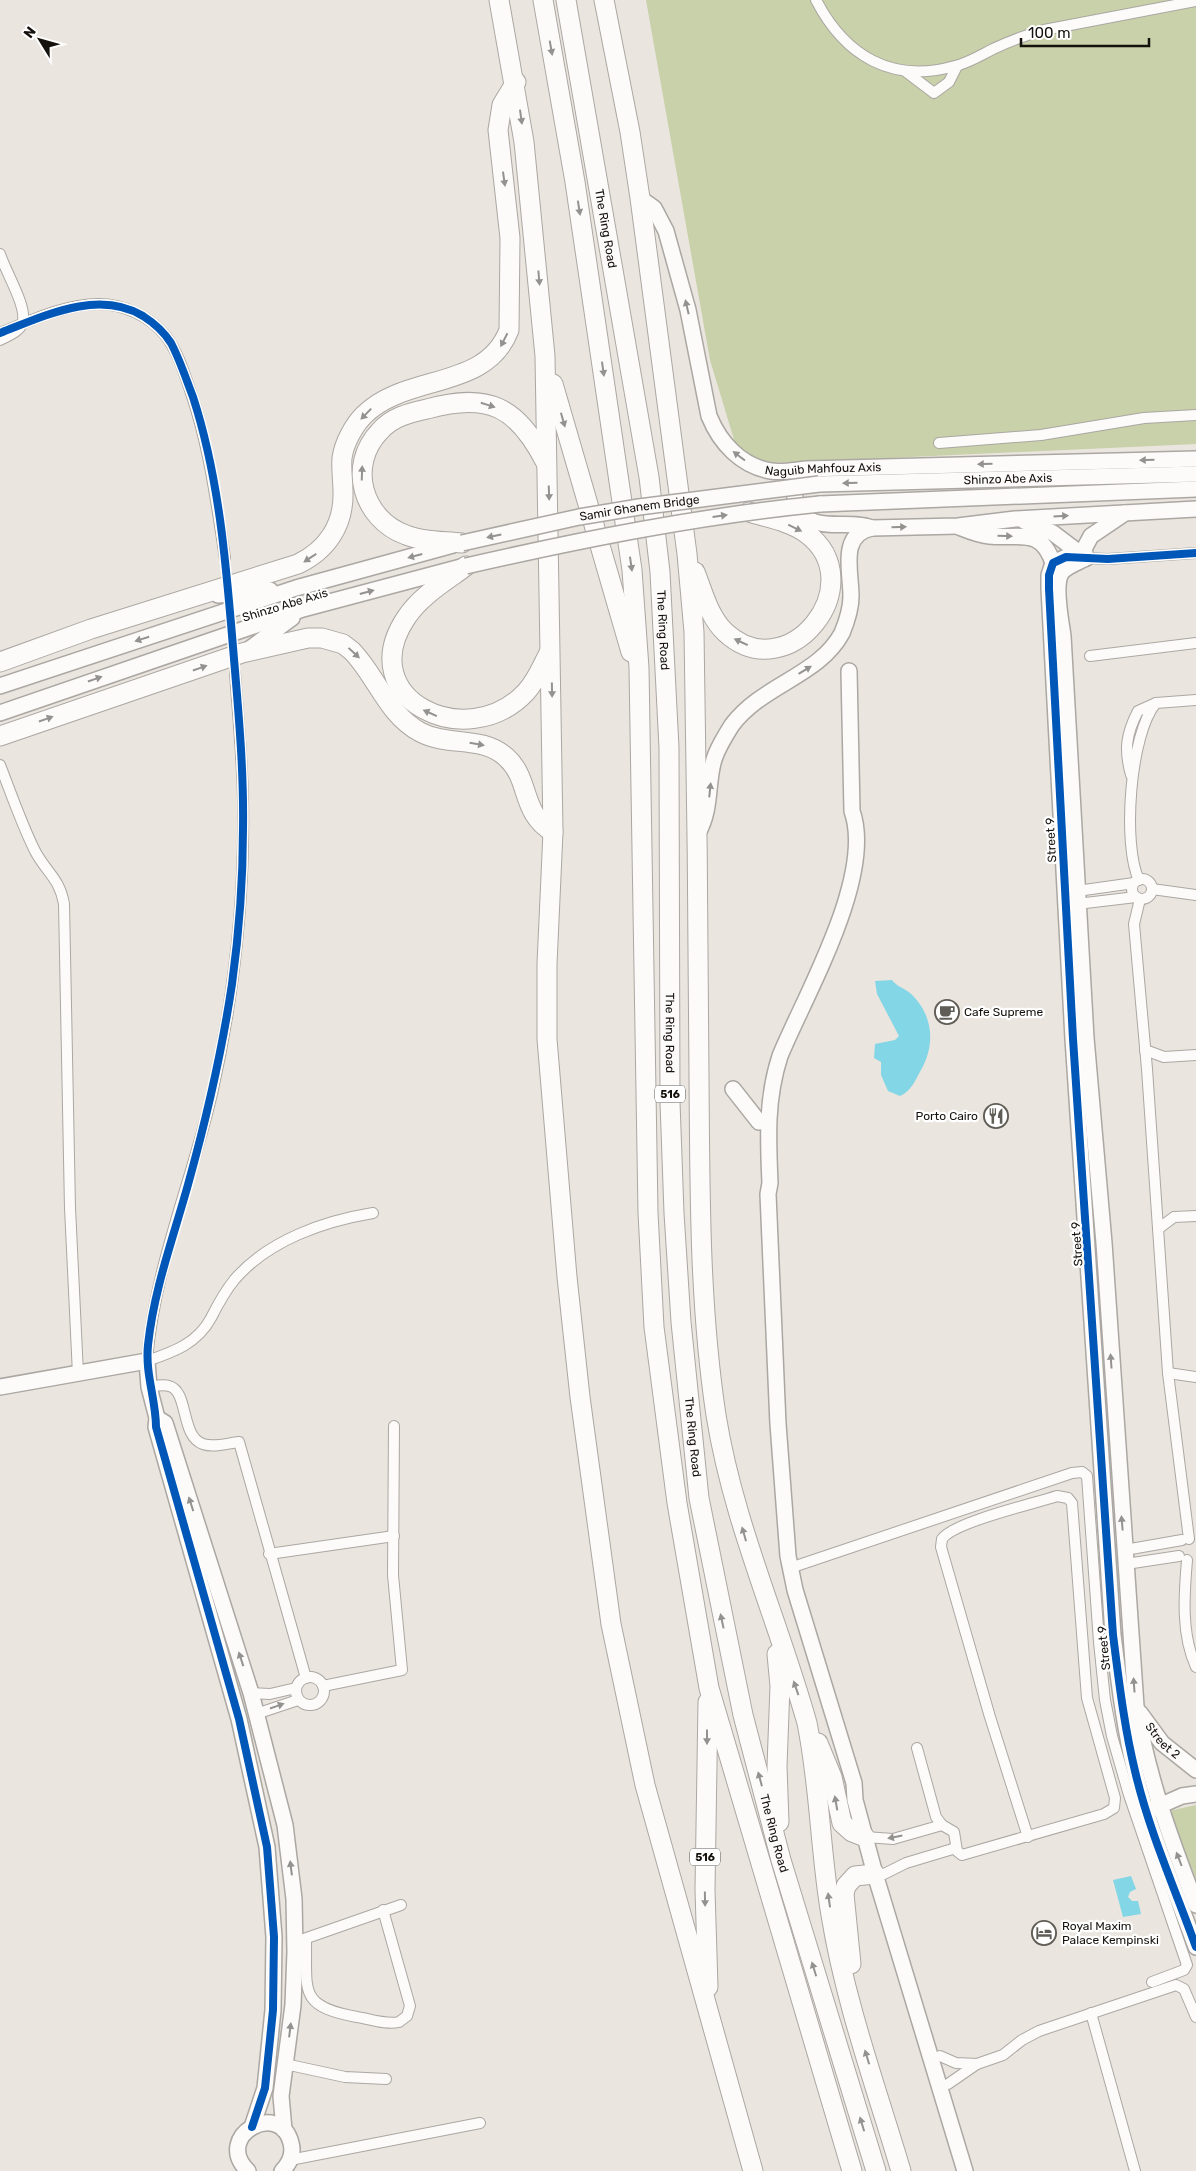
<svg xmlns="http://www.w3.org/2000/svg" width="1196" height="2171" font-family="Rubik,sans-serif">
  <rect width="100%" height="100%" fill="#eae5de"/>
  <!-- green -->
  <g fill="#c8d1a9">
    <path d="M646,0H1196V444L823,461C794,461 754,470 735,443L710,360Z"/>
    <polygon points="1196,1805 1196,1880 1169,1811"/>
  </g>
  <!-- water -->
  <g fill="#82d6e6">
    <path d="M892,980C896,986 904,988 910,993C933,1014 936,1044 921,1070C915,1081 911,1091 900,1096L888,1091L881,1075V1062L874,1058L875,1044L895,1040L899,1036L877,994L875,981Z"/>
    <polygon points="1131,1876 1136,1889 1130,1892 1128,1897 1132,1901 1138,1901 1141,1914 1123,1917 1113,1880"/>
  </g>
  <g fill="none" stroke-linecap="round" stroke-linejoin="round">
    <!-- street-tunnel -->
    <g stroke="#cac5bf" stroke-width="10" stroke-dasharray="10 5" stroke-linecap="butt">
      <polyline points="225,558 228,590"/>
      <polyline points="229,605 235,673"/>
    </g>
    <defs>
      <g id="street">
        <path d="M816,0C845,56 892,84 955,66C968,63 981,55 993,49C1010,41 1026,35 1044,30L1196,1"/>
        <polyline points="905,71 934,93 949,82 957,66"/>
        <path d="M0,254C5,271 29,309 22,324C19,332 7,336 0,340"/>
        <path d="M0,333C30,321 65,304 98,304C124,304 149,316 165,335C177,350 184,372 190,390C209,445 216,501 225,558"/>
        <polyline points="939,443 1041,435 1144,418 1196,415"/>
        <polyline points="1086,558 1108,559 1196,553"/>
        <polyline points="1090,656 1196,643"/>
        <path d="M235,673C238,715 242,756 243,798C245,897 234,997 212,1094C191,1183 154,1269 147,1361C173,1352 197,1344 211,1318C218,1304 225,1291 235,1279C269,1240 324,1221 373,1213"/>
        <path d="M0,765C11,793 21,823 35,851C46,872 60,879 64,904L70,1208L78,1374"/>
        <path d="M1131,775C1124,750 1126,734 1138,711L1156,703"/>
        <circle cx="1142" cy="889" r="10"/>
        <path d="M1139,880C1122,845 1130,733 1156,703L1196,700"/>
        <polyline points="1152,889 1196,895"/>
        <polyline points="1077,891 1134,883"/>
        <polyline points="1140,899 1134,924 1147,1069 1168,1373 1189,1539"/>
        <polyline points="1077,904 1136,897"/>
        <polyline points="1145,1050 1164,1057 1196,1055"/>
        <polyline points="1158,1229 1174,1217 1196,1216"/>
        <polyline points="1168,1373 1196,1377"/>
        <path d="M149,1387C155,1386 163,1384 169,1386C189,1391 180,1436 203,1444C214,1448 228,1443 239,1442L306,1678"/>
        <polyline points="1125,1550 1182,1540"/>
        <polyline points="269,1554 394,1536"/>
        <path d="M1187,1560C1184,1595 1181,1634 1196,1667"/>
        <polyline points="1126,1564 1179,1556"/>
        <polyline points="790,1568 1072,1473 1082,1472 1087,1476 1099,1642 1105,1700 1112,1736 1129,1795 1187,1965 1184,1970 1152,1982"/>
        <circle cx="310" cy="1691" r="14"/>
        <polyline points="323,1686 402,1670 393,1575 394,1426"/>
        <polyline points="251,1693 270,1694 296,1688"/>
        <polyline points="256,1714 298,1700"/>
        <path d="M917,1748L936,1817L942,1825L954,1832L957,1851L962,1855L1104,1814L1114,1808L1115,1798L1087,1698L1072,1503L1068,1498L1057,1496C1033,1504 954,1522 942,1539L941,1547L990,1717L1028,1837"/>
        <polyline points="865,1837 893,1839 942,1825"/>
        <polyline points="875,1874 884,1874 906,1863 956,1848"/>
        <path d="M306,1939C307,1992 298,2006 357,2017C370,2019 386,2025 399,2022L407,2016L410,2006L383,1910"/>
        <polyline points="301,1940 401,1905"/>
        <polyline points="1091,2013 1135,2171"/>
        <polyline points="940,2056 956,2063 977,2064"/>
        <polyline points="285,2064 345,2077 386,2079"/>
        <polyline points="948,2084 977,2064 1003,2055 1022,2040 1039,2031 1176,1985 1184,1989 1196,2017"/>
        <polyline points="290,2160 480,2123"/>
      </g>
      <g id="secondary">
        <path id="s1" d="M640,198L654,208L666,231L688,310L709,416C720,443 741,466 771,471C782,473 795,470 806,469L1196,459"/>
        <path d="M801,476C795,483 793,492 796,502C807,537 847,518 872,528"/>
        <path id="s2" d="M819,484L1196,474"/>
        <polyline points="820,504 1196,489"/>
        <polyline points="1024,521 1053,533 1086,558"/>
        <path d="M959,527C969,531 978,535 989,536C1020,539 1041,527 1053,563"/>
        <path d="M1086,558L1066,557L1053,563L1049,575V589L1073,1039L1113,1635C1119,1681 1124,1726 1135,1771C1149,1831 1175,1889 1196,1947"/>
        <path d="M1086,558C1079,562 1067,566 1062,572C1053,584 1061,621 1063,636L1086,1038L1104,1243L1136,1706C1148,1778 1170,1837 1196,1905"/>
        <polyline points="1086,558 1084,549 1091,536 1125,513"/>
        <polyline points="218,595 270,590"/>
        <polyline points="248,650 292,618"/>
        <path d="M849,671L852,811C875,876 805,995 780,1056C766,1099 768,1139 770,1183L768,1194L778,1424L788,1556L795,1590L854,1783L855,1800L875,1874L965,2171"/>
        <polyline points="0,686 296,588 453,545"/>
        <polyline points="0,713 303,609 461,567"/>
        <path d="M698,833C711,810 707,787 713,763C716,750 725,736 732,725C763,684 819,676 842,633C847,621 851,609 851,596C851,572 839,534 872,528L958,526L1015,519L1196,509"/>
        <polyline points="733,1089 759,1122"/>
        <polyline points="0,1387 147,1361 149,1387 157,1418 156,1427 239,1719 267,1847 274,1937 273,2010 265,2088 252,2127"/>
        <polyline points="157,1418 165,1423 251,1693 285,1825 294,1899 295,1952 293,2005 281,2096 284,2130"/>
        <path id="s3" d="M1140,1713L1162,1743L1196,1770"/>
        <polyline points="1150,1810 1182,1796 1196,1794"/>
        <path d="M248,2171C212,2136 280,2099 291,2143C294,2154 290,2163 282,2171"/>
      </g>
      <g id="highway">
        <polyline points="499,0 524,142 545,356 553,832 547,964 547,1039 567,1277 580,1397 611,1624 645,1785 753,2171"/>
        <polyline points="543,0 575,182 632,570 639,668 648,1213 654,1327 677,1503 709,1688 852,2171"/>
        <path id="s4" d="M566,0L649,477L660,572L669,748L670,1102L674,1213L681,1322L699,1498L743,1715L781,1860L876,2171"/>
        <path d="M604,0L630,132L640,198L687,554L694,632C697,780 698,929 699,1077C700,1189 699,1303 716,1415C733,1522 778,1620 807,1723C820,1787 820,1851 831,1915C845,2002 876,2087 901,2171"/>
        <polyline points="553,384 631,652"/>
        <path d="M462,543C443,541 423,542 406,535C362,519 347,465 380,431C392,417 409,413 427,409C488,392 517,406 546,463"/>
        <path d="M466,566C446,581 420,596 406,618C352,699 467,755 526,692C537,680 542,666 549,653"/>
        <path d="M695,572C703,592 709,617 725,632C788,691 874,583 806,533C789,521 768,518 749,512"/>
        <path d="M0,662L91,629L298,564C327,550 344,525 343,492C343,481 341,469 342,458C344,443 354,425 364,415C406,373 486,391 509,330L510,238L498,130L502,105L516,82"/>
        <path d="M0,736L242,653L308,638H322L343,644L352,651C377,677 387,714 420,732C448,747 481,735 506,757C531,779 520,813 553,832"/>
        <polyline points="777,1654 780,1686 777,1766 779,1822"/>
        <polyline points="818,1743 832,1777 842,1823 852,1832 865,1837"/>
        <polyline points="851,1964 844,1894 846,1886 855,1876 875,1874"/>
        <polyline points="708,1987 705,1890 708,1702"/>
      </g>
    </defs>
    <!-- street casing -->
    <use href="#street" stroke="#aba7a2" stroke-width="12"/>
    <!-- secondary casing -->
    <use href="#secondary" stroke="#aba7a2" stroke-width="18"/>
    <!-- highway casing -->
    <use href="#highway" stroke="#aba7a2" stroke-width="21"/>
    <!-- street -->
    <use href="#street" stroke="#fcfbfa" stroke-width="10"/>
    <!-- secondary -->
    <use href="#secondary" stroke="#fcfbfa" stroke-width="15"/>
    <!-- highway -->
    <use href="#highway" stroke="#fcfbfa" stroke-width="19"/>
    <defs>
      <g id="secondary-bridge">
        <path id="s5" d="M462,543L579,517L639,507L819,484"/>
        <path d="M466,566C584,539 700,516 820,504"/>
      </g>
    </defs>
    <!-- secondary-bridge casing -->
    <use href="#secondary-bridge" stroke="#aba7a2" stroke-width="18" stroke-linecap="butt"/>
    <!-- secondary-bridge -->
    <use href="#secondary-bridge" stroke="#fcfbfa" stroke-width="15"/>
    <defs>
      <g id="cycleway">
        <path d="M0,333C44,316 98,289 143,316C154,323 164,332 171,343C180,360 186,379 193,397C219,477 226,563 233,647C238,707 244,768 243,829C243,880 239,933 232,984C222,1051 207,1116 189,1181C174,1236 154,1288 148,1345C145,1374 156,1400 156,1427L239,1719L267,1847L274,1937L273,2010L265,2088L252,2127"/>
        <path d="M1196,553L1108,559L1066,557L1053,563L1049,575V589L1073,1039L1113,1635C1119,1681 1124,1726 1135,1771C1149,1831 1175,1889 1196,1947"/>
      </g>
    </defs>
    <!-- cycleway casing -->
    <use href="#cycleway" stroke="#fff" stroke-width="11"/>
    <!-- cycleway -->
    <use href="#cycleway" stroke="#0057b8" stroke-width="8"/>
  </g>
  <!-- one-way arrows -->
  <defs><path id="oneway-solid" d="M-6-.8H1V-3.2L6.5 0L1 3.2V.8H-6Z" transform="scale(1.25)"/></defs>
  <g fill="#94928f">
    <use href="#oneway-solid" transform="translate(551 48) rotate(80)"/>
    <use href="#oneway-solid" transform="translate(521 117) rotate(82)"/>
    <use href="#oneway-solid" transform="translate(504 179) rotate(82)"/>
    <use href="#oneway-solid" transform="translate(579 208) rotate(81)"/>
    <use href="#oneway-solid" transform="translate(539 278) rotate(85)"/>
    <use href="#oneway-solid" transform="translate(687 307) rotate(-103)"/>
    <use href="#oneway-solid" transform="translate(504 340) rotate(117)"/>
    <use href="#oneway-solid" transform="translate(603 369) rotate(82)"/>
    <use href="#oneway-solid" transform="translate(488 405) rotate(17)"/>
    <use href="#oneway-solid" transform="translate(366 414) rotate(134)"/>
    <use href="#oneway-solid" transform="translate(563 420) rotate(74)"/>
    <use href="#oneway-solid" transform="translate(739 456) rotate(-143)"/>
    <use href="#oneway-solid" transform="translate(1147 460) rotate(179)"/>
    <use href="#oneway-solid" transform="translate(985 464) rotate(179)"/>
    <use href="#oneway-solid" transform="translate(362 473) rotate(-88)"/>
    <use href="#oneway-solid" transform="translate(850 483) rotate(179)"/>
    <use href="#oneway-solid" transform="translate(549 493) rotate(88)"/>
    <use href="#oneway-solid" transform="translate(720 516) rotate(-8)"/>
    <use href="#oneway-solid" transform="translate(1061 516) rotate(-3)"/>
    <use href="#oneway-solid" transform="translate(899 527) rotate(-1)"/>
    <use href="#oneway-solid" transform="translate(795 528) rotate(26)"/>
    <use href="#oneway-solid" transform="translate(494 536) rotate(168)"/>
    <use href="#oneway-solid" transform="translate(1005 536) rotate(1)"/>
    <use href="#oneway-solid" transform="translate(415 556) rotate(165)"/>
    <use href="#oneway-solid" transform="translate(310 558) rotate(147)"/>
    <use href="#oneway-solid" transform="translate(631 564) rotate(82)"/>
    <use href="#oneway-solid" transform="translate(367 592) rotate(-15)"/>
    <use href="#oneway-solid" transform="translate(142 639) rotate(162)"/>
    <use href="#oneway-solid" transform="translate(741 642) rotate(-155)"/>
    <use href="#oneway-solid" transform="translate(354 653) rotate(43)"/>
    <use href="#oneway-solid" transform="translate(200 668) rotate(-19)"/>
    <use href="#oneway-solid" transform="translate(805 670) rotate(-31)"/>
    <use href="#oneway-solid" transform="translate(95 679) rotate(-19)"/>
    <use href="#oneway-solid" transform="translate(552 690) rotate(89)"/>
    <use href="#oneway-solid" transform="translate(430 713) rotate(-156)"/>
    <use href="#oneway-solid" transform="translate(46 719) rotate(-19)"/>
    <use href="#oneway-solid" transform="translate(477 744) rotate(10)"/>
    <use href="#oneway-solid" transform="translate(710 790) rotate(-84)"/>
    <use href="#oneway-solid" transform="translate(1111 1361) rotate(-94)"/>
    <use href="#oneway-solid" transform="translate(191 1504) rotate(-108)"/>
    <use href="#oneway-solid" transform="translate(1122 1523) rotate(-95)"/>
    <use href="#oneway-solid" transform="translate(744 1534) rotate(-106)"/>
    <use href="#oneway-solid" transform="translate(722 1621) rotate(-102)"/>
    <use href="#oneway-solid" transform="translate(241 1659) rotate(-108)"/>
    <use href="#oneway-solid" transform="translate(1134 1685) rotate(-94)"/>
    <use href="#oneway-solid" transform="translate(796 1688) rotate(-109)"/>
    <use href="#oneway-solid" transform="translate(277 1706) rotate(-19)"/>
    <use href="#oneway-solid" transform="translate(707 1737) rotate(90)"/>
    <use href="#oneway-solid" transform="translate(760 1779) rotate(-105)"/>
    <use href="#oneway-solid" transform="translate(836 1803) rotate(-100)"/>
    <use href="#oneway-solid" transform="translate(895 1837) rotate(169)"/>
    <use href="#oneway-solid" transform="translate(1179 1859) rotate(-111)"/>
    <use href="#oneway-solid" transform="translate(291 1868) rotate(-97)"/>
    <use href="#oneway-solid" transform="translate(705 1899) rotate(89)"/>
    <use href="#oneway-solid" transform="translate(829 1900) rotate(-98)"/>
    <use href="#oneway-solid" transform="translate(814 1969) rotate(-107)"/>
    <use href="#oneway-solid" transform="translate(290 2030) rotate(-83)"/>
    <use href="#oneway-solid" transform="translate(867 2057) rotate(-107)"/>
    <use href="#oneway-solid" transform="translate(862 2124) rotate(-107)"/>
  </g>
  <!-- icons -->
  <defs>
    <symbol id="cafe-ring" viewBox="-11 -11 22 22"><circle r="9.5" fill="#fff" stroke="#605c56" stroke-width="1.5"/><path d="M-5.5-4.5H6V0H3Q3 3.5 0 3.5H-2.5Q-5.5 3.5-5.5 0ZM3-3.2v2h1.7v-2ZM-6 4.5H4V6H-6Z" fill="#605c56"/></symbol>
    <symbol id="restaurant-ring" viewBox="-11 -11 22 22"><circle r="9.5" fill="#fff" stroke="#605c56" stroke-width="1.5"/><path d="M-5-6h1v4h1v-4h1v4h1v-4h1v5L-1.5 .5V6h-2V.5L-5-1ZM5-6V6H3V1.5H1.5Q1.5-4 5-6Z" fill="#605c56"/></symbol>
    <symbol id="hotel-ring" viewBox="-11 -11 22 22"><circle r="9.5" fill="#fff" stroke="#605c56" stroke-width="1.5"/><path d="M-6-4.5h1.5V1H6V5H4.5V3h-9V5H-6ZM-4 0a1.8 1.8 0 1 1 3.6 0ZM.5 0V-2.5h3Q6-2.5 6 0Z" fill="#605c56"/></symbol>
  </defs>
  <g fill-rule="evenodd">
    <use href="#cafe-ring" x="933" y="998" width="28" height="28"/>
    <use href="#restaurant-ring" x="982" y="1102" width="28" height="28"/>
    <use href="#hotel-ring" x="1030" y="1919" width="28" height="28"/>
  </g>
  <g text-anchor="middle" stroke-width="4.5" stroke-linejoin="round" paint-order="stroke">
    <!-- shield labels -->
    <g fill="#fff" stroke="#5b5956" stroke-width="1">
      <rect x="655" y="1085.5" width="30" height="17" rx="4"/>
      <rect x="690" y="1848.5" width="30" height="17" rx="4"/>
    </g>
    <g font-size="11" font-weight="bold" fill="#15120d">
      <text x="670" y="1098">516</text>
      <text x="705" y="1861">516</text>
    </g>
    <!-- street labels -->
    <g font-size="12" fill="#15120d" stroke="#fff">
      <text dy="4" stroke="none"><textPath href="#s4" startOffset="232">The Ring Road</textPath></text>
      <text dy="4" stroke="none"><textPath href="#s1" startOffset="372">Naguib Mahfouz Axis</textPath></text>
      <text dy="4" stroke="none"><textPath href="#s2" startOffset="189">Shinzo Abe Axis</textPath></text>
      <text dy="4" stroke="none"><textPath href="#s5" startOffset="181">Samir Ghanem Bridge</textPath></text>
      <text transform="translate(285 605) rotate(-17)" y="4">Shinzo Abe Axis</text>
      <text dy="4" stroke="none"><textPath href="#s4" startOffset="638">The Ring Road</textPath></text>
      <text transform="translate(1051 840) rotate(-93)" y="4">Street 9</text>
      <text dy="4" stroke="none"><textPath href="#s4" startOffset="1041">The Ring Road</textPath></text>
      <text transform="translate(1077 1244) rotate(-94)" y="4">Street 9</text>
      <text dy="4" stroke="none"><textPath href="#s4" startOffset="1446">The Ring Road</textPath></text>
      <text transform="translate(1104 1648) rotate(-96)" y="4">Street 9</text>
      <text dy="4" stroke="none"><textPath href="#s3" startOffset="36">Street 2</textPath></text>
      <text dy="4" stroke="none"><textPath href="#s4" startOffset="1851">The Ring Road</textPath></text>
    </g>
    <!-- poi labels -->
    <g font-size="12" fill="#15120d" stroke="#fff" text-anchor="start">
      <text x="964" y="1016">Cafe Supreme</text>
      <text x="978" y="1120" text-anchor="end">Porto Cairo</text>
      <text x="1062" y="1930">Royal Maxim<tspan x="1062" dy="14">Palace Kempinski</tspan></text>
    </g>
  </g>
  <!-- north arrow -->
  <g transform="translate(40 40) rotate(307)" stroke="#ffffff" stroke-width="4" paint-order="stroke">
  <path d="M0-4L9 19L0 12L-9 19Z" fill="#15120d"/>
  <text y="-8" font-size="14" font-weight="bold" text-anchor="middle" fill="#15120d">N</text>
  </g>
  <!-- scale -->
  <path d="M1021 38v8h128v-8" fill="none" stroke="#15120d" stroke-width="2.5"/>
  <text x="1028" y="38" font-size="15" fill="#15120d" stroke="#ffffff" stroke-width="4" paint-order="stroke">100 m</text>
</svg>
